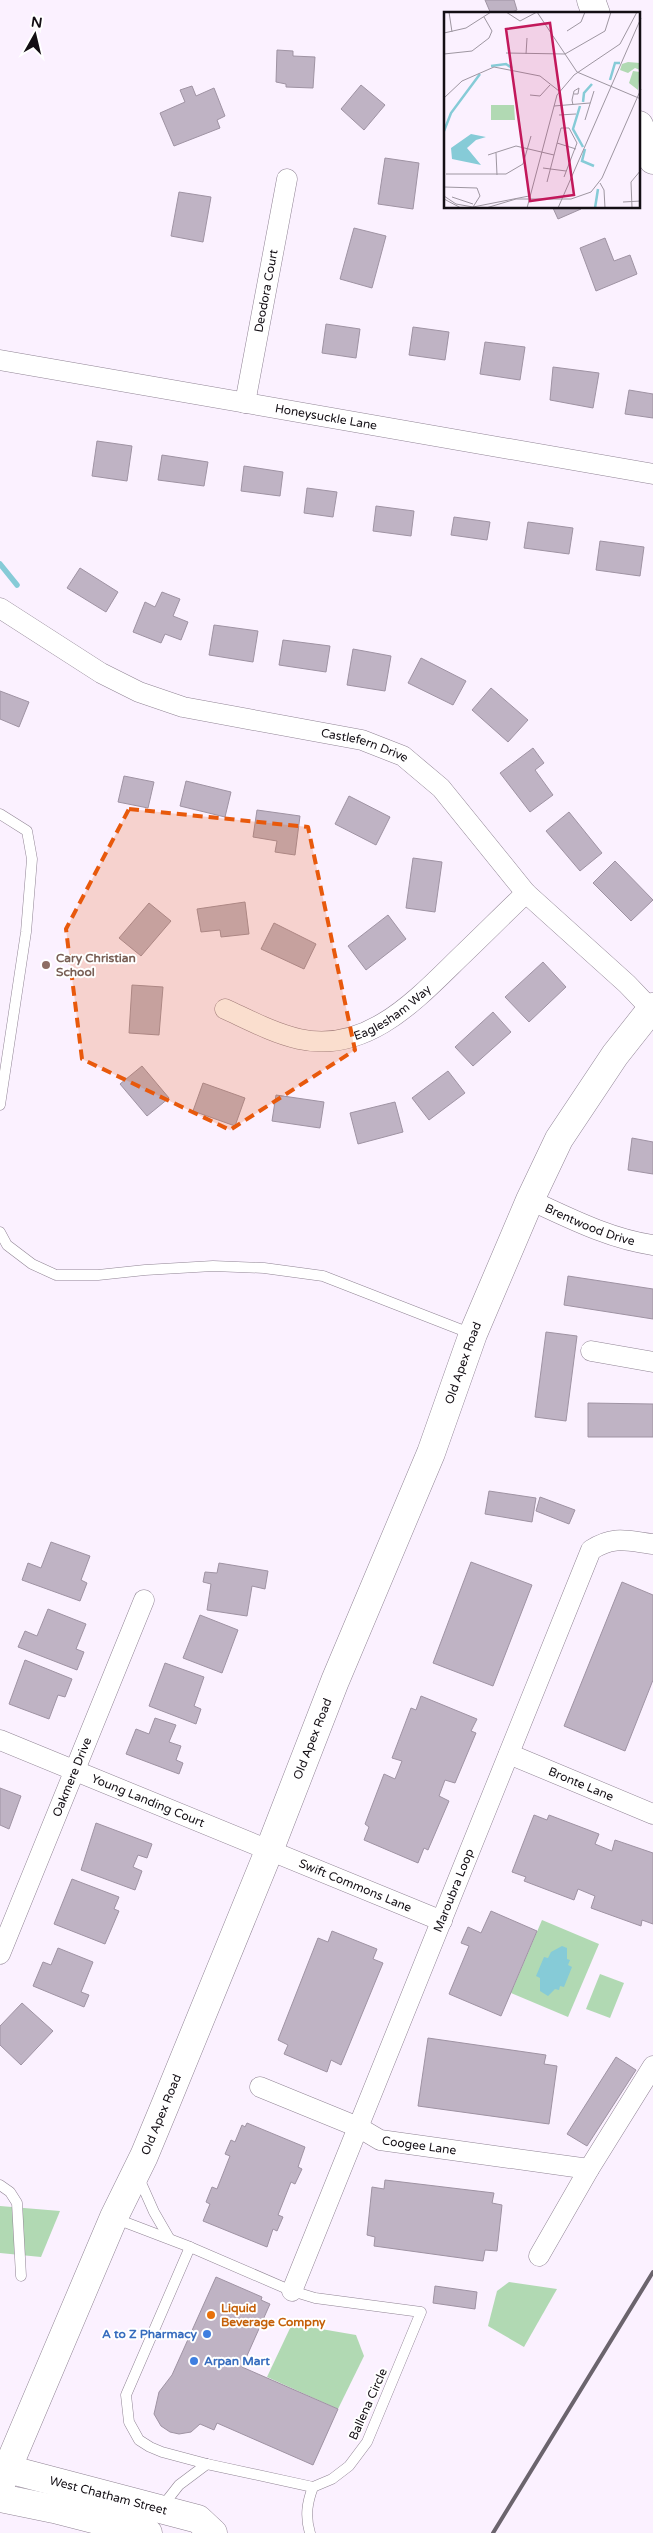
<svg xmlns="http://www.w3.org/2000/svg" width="653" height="2533" font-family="'Varela Round',sans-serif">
  <rect width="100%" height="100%" fill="#fbf1ff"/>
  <!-- green -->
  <g fill="#b1d9b3">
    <polygon points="542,1920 599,1944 568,2017 511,1993"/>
    <polygon points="600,1974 624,1983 610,2018 586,2009"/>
    <polygon points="0,2206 60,2211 41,2257 0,2253"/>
    <polygon points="509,2282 557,2289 524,2347 488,2326 497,2291"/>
    <polygon points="292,2324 356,2335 364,2356 338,2409 267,2377"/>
  </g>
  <!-- water -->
  <polygon fill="#86cbd7" points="562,1946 567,1948 567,1959 570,1960 568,1965 572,1967 564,1987 560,1986 559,1990 555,1989 548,1996 540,1991 540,1978 536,1976 544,1957 548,1958 551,1952"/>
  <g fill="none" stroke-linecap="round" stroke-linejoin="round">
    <!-- stream -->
    <polyline stroke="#86cbd7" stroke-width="5.5" points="0,564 17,585"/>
  </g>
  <!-- building -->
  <g fill="#bfb3c4" stroke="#9f93a3">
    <polygon points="485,0 514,0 517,10 507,14 491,14"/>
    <polygon points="277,50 293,51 293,56 315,57 313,88 286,87 286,84 276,82"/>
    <polygon points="361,85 385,105 364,130 341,109"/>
    <polygon points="192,86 196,96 214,88 225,116 217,120 220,128 174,146 160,113 185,102 180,90"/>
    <polygon points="385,158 419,163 413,209 378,204"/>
    <polygon points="179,192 211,197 203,242 171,236"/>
    <polygon points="553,208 580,208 581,209 558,219"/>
    <polygon points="354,228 386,236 372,288 340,279"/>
    <polygon points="605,238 614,261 630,255 637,274 596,291 580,248"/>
    <polygon points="326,324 360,329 356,358 322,353"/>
    <polygon points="413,327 449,332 445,360 409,355"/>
    <polygon points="485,342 525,347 520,380 480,374"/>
    <polygon points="553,367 599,373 593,408 550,400"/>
    <polygon points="629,390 653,394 653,418 625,414"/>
    <polygon points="97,441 132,446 127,481 92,476"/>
    <polygon points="162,455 208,462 204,486 158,480"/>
    <polygon points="244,466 283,472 280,496 241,491"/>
    <polygon points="307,488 337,492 333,517 304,513"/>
    <polygon points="376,506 414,511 411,536 373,531"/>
    <polygon points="454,517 490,522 487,540 451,535"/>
    <polygon points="528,522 573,528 569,554 524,548"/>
    <polygon points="600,541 644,547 640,576 596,570"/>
    <polygon points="80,568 118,592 106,612 67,588"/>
    <polygon points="162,592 180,599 173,616 188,622 181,640 165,634 161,643 133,632 145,602 155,607"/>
    <polygon points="214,625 258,631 253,662 209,655"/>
    <polygon points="283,640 330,646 326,672 279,665"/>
    <polygon points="353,649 391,656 385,691 347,685"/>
    <polygon points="421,658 466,681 453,705 408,683"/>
    <polygon points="491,688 528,720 508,742 472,710"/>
    <polygon points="0,691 29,702 19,727 0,719"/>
    <polygon points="533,748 544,763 535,770 553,795 530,812 500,773"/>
    <polygon points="124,776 154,782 148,808 118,802"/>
    <polygon points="186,781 231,792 225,817 180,806"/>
    <polygon points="349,796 390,817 376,845 335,824"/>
    <polygon points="257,810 300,816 295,855 275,852 277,841 253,837"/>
    <polygon points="569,812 602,853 580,871 546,831"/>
    <polygon points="413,858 442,862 435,912 406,908"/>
    <polygon points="615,861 653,900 631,921 593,883"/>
    <polygon points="245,902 249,934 221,937 220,930 201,932 197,909"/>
    <polygon points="149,903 171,921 141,956 119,938"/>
    <polygon points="388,915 406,939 366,970 348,946"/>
    <polygon points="274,923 316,944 304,969 261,949"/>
    <polygon points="543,962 566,987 529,1022 505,997"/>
    <polygon points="132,985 163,987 159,1035 129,1033"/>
    <polygon points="493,1012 511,1032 473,1066 455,1047"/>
    <polygon points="142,1066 169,1098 147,1116 120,1084"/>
    <polygon points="448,1071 465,1093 429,1120 412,1098"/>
    <polygon points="203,1083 245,1098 235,1126 193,1111"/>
    <polygon points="276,1095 324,1102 320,1128 272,1121"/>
    <polygon points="395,1102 403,1132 358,1144 350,1113"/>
    <polygon points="632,1138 653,1142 653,1174 628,1170"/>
    <polygon points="568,1276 653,1289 653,1319 564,1305"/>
    <polygon points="546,1332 577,1336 566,1421 535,1417"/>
    <polygon points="588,1403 653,1404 653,1437 588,1437"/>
    <polygon points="489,1491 536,1498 532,1522 485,1514"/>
    <polygon points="540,1497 575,1510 569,1524 536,1511"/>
    <polygon points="51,1542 90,1556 81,1580 87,1583 80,1601 22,1580 28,1563 41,1568"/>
    <polygon points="471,1562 532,1585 493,1686 433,1663"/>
    <polygon points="219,1563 268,1571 265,1589 252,1586 247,1616 207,1610 211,1584 203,1582 205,1572 217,1573"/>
    <polygon points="622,1582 653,1595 653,1680 625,1751 564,1726"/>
    <polygon points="48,1609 86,1624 76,1649 84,1652 77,1670 18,1647 25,1631 37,1636"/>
    <polygon points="200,1615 238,1630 222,1673 183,1658"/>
    <polygon points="25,1660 72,1679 65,1697 58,1695 49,1719 9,1704"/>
    <polygon points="165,1663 204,1677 194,1706 201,1709 196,1724 149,1706"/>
    <polygon points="421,1696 477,1719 471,1731 476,1733 455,1783 445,1780 439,1796 449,1801 428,1850 424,1848 418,1863 364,1840 369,1827 365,1824 384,1774 395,1779 402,1761 392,1758 411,1708 416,1710"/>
    <polygon points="155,1718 176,1725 169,1742 181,1746 176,1760 183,1763 179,1774 126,1754 136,1729 149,1734"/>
    <polygon points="0,1788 21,1796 9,1829 0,1825"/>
    <polygon points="534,1815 547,1820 549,1815 599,1834 595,1844 612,1851 615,1840 653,1853 653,1924 642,1920 641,1926 591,1908 595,1896 578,1889 574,1900 524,1881 526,1877 512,1872"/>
    <polygon points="96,1823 152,1844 147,1858 138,1855 133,1867 142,1871 135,1890 81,1870"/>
    <polygon points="72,1879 119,1897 114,1909 119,1911 105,1944 54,1924"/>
    <polygon points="491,1911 537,1931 501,2016 449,1994 469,1946 461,1943 468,1927 481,1933"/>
    <polygon points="332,1931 377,1949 373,1959 383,1963 341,2065 331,2060 327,2072 284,2054 288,2045 278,2040 318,1938 328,1942"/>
    <polygon points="58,1948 93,1962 81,1992 89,1995 84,2007 33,1986 43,1962 51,1965"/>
    <polygon points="22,2003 53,2031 21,2065 0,2045 0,2026"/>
    <polygon points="428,2038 546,2055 544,2064 557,2066 549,2124 418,2106"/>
    <polygon points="616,2057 636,2070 587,2146 567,2134"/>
    <polygon points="247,2123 305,2147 298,2167 302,2169 295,2184 291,2182 278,2215 283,2217 277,2231 273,2229 267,2247 203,2221 210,2204 206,2202 212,2187 217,2189 230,2156 225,2154 231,2140 235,2142 242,2125 245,2127"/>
    <polygon points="385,2180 494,2193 492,2203 502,2205 497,2251 485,2250 483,2261 374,2246 375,2237 367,2235 372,2187 384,2189"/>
    <polygon points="216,2277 262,2297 261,2300 270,2304 242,2367 338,2409 313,2465 217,2423 214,2430 200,2424 191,2432 179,2434 170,2432 161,2426 154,2414 159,2392 172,2375"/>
    <polygon points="435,2286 477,2292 475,2309 433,2303"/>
  </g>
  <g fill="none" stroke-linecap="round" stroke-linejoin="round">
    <defs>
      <g id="lane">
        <polyline points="0,814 27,831 32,859 26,932 0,1105"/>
        <polyline points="0,1232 7,1245 32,1264 56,1275 98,1275 145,1270 213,1266 264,1268 323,1276 472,1334"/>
        <polyline points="138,2176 154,2212 169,2238"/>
        <polyline points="0,2185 10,2192 17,2203 21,2276"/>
        <polyline points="114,2218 190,2247"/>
        <polygon points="190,2247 292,2291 315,2298 421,2312 367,2442 349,2466 332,2479 313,2487 207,2464 162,2452 150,2447 139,2440 129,2422 126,2395"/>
        <polyline points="161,2508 179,2485 207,2464"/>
        <path d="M310,2533C305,2516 307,2503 313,2487"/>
      </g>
      <g id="street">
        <path id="s1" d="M0,360L653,474"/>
        <path id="s2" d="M245,403L287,179"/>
        <path id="s3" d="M0,608L101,673L139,692L183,707L362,740L403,756L441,788L526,893L627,984L651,1009"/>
        <path id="s4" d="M225,1009C249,1020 273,1033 299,1039C366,1054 415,1001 458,959C481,937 503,915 526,893"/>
        <path id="s5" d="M530,1200C569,1218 610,1239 653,1245"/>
        <polyline points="591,1351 653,1362"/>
        <path id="s6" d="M0,1740L442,1921"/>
        <path id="s7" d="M509,1754L653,1814"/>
        <path id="s8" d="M0,1954L144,1600"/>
        <path id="s9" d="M260,2087L358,2127L380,2140L589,2169"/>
        <polyline points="539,2256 589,2169 653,2066"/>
        <path id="s10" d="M292,2291L591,1550C614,1535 628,1541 653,1544"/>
      </g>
      <g id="secondary">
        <path id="s11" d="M0,2467L198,2519L213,2533"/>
        <path id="s12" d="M0,2486L114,2217L144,2156L166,2103L269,1851L335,1681L431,1453L473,1334L530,1200L559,1139L615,1055L653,1007"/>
        <polyline points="0,2498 54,2509 148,2533"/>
      </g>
      <g id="primary">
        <polyline points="591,0 596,14"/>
        <polyline points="639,125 653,160"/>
      </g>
    </defs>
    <!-- lane casing -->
    <use href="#lane" stroke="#908494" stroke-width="11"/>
    <!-- street casing -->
    <use href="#street" stroke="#908494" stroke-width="21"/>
    <!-- secondary casing -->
    <use href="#secondary" stroke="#908494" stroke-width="29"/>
    <!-- primary casing -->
    <use href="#primary" stroke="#908494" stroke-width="29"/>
    <!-- lane -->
    <use href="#lane" stroke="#fff" stroke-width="10"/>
    <!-- street -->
    <use href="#street" stroke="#fff" stroke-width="20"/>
    <!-- secondary -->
    <use href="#secondary" stroke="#fff" stroke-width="28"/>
    <!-- primary -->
    <use href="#primary" stroke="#fff" stroke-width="28"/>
    <!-- rail -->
    <polyline stroke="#6b646d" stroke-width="4" points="493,2533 653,2272"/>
  </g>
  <!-- marked area -->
  <path fill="#e8590c" fill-opacity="0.2" stroke="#e8590c" stroke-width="4" stroke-dasharray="10 6" stroke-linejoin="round" d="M129,809L308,827L355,1050L230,1130L82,1059L66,929Z"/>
  <!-- markers -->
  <circle fill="#8d6e63" stroke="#fff" stroke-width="2" cx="46" cy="965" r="5"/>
  <circle fill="#e8710a" stroke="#fff" stroke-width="2" cx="211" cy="2315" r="5"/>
  <g fill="#3f7fe0" stroke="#fff" stroke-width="2">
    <circle cx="207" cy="2334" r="5"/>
    <circle cx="194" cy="2361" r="5"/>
  </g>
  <g text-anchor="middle" stroke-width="4" stroke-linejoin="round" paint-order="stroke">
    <!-- street labels -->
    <g font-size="12" fill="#130e14" stroke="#fff">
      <text dy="4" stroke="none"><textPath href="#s2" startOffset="114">Deodora Court</textPath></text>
      <text dy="4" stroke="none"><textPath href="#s1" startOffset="331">Honeysuckle Lane</textPath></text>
      <text dy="4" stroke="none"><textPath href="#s3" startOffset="395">Castlefern Drive</textPath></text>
      <text dy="4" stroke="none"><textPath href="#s4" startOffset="181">Eaglesham Way</textPath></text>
      <text dy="4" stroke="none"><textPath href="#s5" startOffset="65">Brentwood Drive</textPath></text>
      <text dy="4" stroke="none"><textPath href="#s12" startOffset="1215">Old Apex Road</textPath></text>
      <text dy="4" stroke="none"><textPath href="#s12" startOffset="810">Old Apex Road</textPath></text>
      <text dy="4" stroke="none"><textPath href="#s8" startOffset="191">Oakmere Drive</textPath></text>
      <text dy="4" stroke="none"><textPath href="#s7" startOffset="78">Bronte Lane</textPath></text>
      <text dy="4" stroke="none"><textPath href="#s6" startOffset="160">Young Landing Court</textPath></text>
      <text dy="4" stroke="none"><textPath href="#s6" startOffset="384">Swift Commons Lane</textPath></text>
      <text dy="4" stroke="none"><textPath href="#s10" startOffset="432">Maroubra Loop</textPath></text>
      <text dy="4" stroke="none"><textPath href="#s12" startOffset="405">Old Apex Road</textPath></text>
      <text dy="4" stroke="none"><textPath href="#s9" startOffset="171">Coogee Lane</textPath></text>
      <text transform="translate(368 2404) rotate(-66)" y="4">Ballena Circle</text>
      <text dy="4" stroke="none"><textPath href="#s11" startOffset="112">West Chatham Street</textPath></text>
    </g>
    <!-- education labels -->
    <g font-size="12" font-weight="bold" fill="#785e54" stroke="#fff" text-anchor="start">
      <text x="56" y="962">Cary Christian<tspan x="56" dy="14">School</tspan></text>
    </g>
    <!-- food labels -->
    <g font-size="12" font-weight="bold" fill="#c56008" stroke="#fff" text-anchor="start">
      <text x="221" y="2312">Liquid<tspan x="221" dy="14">Beverage Compny</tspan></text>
    </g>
    <!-- shop labels -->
    <g font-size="12" font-weight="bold" fill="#366cbe" stroke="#fff" text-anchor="end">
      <text x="197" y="2338">A to Z Pharmacy</text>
      <text x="204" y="2365" text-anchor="start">Arpan Mart</text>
    </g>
  </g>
  <!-- overview -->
  <g transform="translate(444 12)">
    <rect width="196" height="196" fill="#fbf1ff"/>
    <path d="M184,50L196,51V58L191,56L184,61L176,58L178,52ZM189,59L196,60L194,78L185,71ZM47,93H70L71,108H47Z" fill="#b1d9b3"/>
    <path d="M27,122L42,125L32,128L23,136L37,153L8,147L7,136Z" fill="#86cbd7"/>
    <path fill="none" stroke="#86cbd7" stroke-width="2.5" d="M47,54L62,52L68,56M166,68L171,51H176M139,90L140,81L148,72M136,94L129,117L139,135M0,119L7,101L36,62M141,137L138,149L150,154M151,196L154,177"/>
    <path fill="none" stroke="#9e96a1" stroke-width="1" d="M5,0L8,20M62,0L76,9L93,0M93,0L133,60L197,87M123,19L137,10L141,0M0,21L22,16L47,0M62,41L121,42L161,19L167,0M0,42L28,39L45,26L48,19L40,5M82,42L83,26M86,83L96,84L106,73M0,86L18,69L50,55L96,64L115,79M129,93L128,88L130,79L135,76L134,82H130M110,94L146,91M115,103L132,102M141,108L150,79M113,131L132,137M52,141L53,163M44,143L72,134L110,143M99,156L122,159M2,162H62L79,152L87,124M103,170L117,116H125L133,131L120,165M156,171L160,178L161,196M0,175L33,176L36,184L29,195M0,184L12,192L29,195L85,184M8,185L29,192M0,187L17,196M179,190L197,189M42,196L72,187H127L147,180L158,166L197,77M83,196L113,83L130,63L176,32L193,0M114,196L197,6M188,196L187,170L197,158"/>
    <path fill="#c2185b" fill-opacity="0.15" stroke="#c2185b" stroke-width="2.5" d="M106,11L130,183L86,189L62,17Z"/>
    <rect width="196" height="196" fill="none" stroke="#130e14" stroke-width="2.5"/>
  </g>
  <!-- north arrow -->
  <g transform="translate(35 35) rotate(8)" stroke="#ffffff" stroke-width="4" paint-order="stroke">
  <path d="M0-4L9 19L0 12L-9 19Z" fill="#130e14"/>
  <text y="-8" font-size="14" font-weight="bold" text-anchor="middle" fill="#130e14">N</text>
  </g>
</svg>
